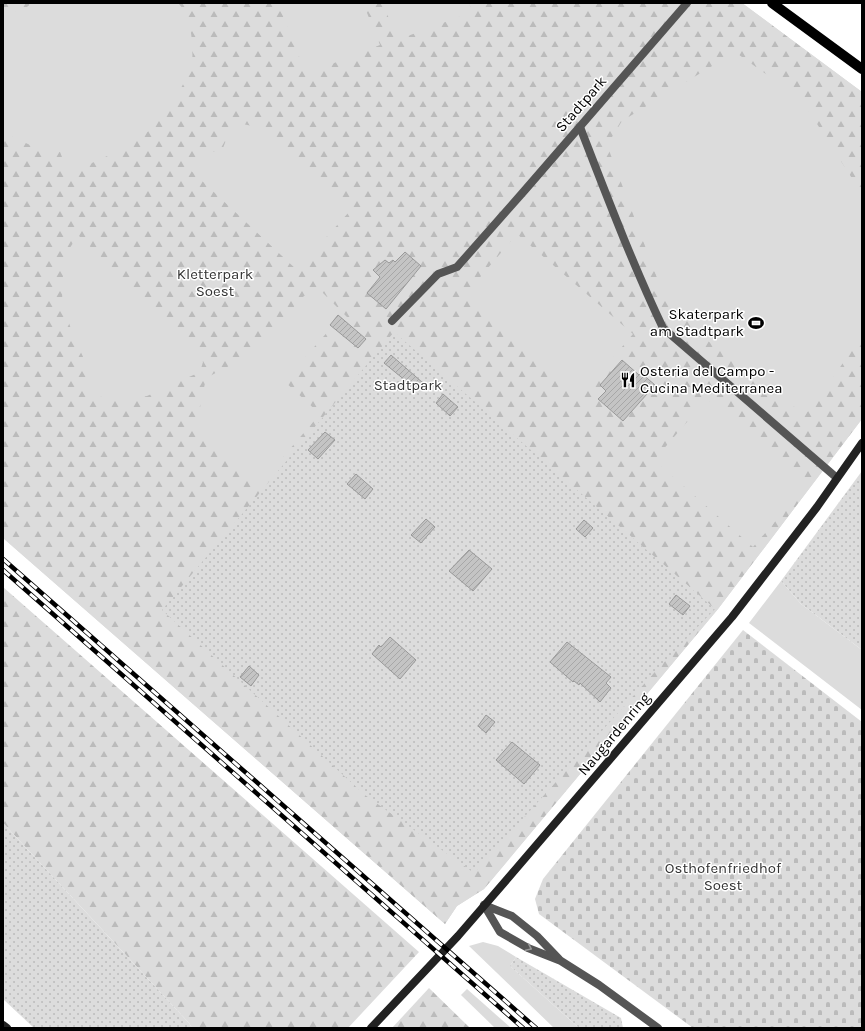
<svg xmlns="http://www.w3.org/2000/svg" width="865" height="1031" font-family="Karla,sans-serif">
  <defs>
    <pattern id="forest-firs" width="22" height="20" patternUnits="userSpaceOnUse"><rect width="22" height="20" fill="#dcdcdc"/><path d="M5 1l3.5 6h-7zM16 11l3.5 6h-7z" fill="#bbb"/></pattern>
    <pattern id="cemetery-stones" width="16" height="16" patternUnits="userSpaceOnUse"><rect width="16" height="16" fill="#dcdcdc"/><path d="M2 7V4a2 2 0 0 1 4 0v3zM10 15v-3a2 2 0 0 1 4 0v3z" fill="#bbb"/></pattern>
    <pattern id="garden-dots" width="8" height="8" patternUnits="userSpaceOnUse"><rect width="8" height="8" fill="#dcdcdc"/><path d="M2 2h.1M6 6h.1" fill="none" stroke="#bbb" stroke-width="1.8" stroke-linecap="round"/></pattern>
    <pattern id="building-hatch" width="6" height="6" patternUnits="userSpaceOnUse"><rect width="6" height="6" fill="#c4c4c4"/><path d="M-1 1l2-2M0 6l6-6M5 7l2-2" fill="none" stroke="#a7a7a7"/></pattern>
  </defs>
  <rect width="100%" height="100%" fill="#fff"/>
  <!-- green -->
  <g fill="#dcdcdc">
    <polygon points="3,3 742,3 862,92 862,419 718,609 484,889 457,906 445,924 3,538"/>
    <polygon points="781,581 801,604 862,650 862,710 749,623"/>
    <polygon points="483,942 498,946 516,957 510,966 579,1028 554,1028 469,946"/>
    <polygon points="467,989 511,1028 495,1028 461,995"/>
  </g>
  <!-- forest -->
  <g fill="url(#forest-firs)" fill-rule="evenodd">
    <polygon points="3,3 32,3 23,10 3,13"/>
    <path d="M178,3H278L306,74L380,45L363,3H383L397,40L472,12L469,3H742L862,92V203L855,183L801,99L735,52L622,121L607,145L665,299L708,341L805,415C826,387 847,361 862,329V419L718,609L484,889L457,906L445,924L3,538V142L11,136L30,145L60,152L68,172C92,164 125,149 145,134C163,120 188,83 192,60C193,56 192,50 192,45C192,31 188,13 178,3ZM233,122L257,127L349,212L321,243L298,271L184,164L223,148ZM517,234L633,334L580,396L464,296ZM78,235L143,297L203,362L200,372L147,396L117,401L83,392L90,372L73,335L62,302L63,275L68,251ZM316,292H322L349,319L337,333L331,328L284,381L320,414L258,486L195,432L206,378L231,365L264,339L304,296ZM394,332L715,609L663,663ZM707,399L806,486L753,547L654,460Z"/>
    <polygon points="3,587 419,952 348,1028 192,1028 189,1023 3,823"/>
    <polygon points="429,988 470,1028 392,1028"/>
  </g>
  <!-- cemetery -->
  <polygon fill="url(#cemetery-stones)" points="743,630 862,722 862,1028 693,1028 539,914 535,899 543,879"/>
  <!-- garden -->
  <g fill="url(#garden-dots)">
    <polygon points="394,332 715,609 663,663 474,873 365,795 162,610"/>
    <polygon points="862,471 862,650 801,604 781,581"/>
    <polygon points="3,823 189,1023 192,1028 34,1028 3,999"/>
    <polygon points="516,957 621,1018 623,1028 579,1028 510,966"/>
  </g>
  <!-- building -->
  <g fill="url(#building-hatch)" stroke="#999">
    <polygon points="405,252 421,266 386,309 367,293 380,277 373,270 385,260 389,263 393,260 395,262"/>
    <polygon points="338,315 366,339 358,348 330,325"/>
    <polygon points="391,355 423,383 417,390 384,363"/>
    <polygon points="622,360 639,375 641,373 655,385 623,421 598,399 606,391 600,385"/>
    <polygon points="443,394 458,407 450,416 436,403"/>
    <polygon points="325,432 335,440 318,459 308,450"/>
    <polygon points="356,474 373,489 365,499 347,484"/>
    <polygon points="426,519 435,527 421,543 411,535"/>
    <polygon points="584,520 593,528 585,537 576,529"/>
    <polygon points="469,550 492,569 473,591 449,571"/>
    <polygon points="676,595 690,606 683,615 669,604"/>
    <polygon points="390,637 416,660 400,679 372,654 379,645 381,647"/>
    <polygon points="567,642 611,677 606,683 611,688 600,702 580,683 579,685 574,681 573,682 550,662"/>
    <polygon points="249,666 259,675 251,686 240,677"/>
    <polygon points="486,715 495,722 486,733 478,726"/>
    <polygon points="512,742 540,765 524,784 496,760"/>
  </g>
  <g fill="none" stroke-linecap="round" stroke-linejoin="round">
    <!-- street -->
    <g stroke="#555" stroke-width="8">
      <path d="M580,127C606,194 632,263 663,328L837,478"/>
      <polyline points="392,321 438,274 457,267 525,190 687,3"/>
      <polyline points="484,905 500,932 528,948 561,961 599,985 658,1028"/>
      <polyline points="484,905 512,916 537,936 559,959"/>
    </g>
    <!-- secondary -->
    <g stroke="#222" stroke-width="8">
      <polyline points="3,1025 7,1028"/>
      <polyline points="371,1028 458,936 515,870 732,617 817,507 862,443"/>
    </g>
    <!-- primary -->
    <polyline stroke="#000" stroke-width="10" points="772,3 862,69"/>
    <defs>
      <g id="rail">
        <polyline points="3,559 536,1028"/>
        <polyline points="3,570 523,1028"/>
      </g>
    </defs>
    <!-- rail casing -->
    <use href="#rail" stroke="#000" stroke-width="4.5"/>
    <!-- rail -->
    <use href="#rail" stroke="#fff" stroke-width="3" stroke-dasharray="9" stroke-linecap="butt"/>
  </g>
  <!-- one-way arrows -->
  <defs><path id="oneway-chevron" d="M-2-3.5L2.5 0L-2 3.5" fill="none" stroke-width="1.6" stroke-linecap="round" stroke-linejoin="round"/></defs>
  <use stroke="#999" href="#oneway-chevron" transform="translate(529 948) rotate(25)"/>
  <!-- icons -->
  <defs>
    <symbol id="stadium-bare" viewBox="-9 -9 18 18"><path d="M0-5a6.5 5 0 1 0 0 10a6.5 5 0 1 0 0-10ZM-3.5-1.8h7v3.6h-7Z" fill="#000" stroke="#fff" stroke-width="2.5" paint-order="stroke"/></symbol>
    <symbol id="restaurant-bare" viewBox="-9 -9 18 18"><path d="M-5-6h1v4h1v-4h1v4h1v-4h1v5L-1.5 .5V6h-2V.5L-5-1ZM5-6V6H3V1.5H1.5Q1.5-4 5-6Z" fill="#000" stroke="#fff" stroke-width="2.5" paint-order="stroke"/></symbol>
  </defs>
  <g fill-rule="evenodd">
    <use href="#stadium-bare" x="745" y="312" width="22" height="22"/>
    <use href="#restaurant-bare" x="617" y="369" width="22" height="22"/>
  </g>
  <g text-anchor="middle" stroke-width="3" stroke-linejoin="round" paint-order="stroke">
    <!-- street labels -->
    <g font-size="15" fill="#000" stroke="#fff">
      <text transform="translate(581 104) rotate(-49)" y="5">Stadtpark</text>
      <text transform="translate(614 734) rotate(-50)" y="5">Naugardenring</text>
    </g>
    <!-- park labels -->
    <g font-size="15" fill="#333" stroke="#fff">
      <text x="215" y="279">Kletterpark<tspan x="215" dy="17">Soest</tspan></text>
      <text x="408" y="390">Stadtpark</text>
      <text x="723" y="873">Osthofenfriedhof<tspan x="723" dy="17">Soest</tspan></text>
    </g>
    <!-- poi labels -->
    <g font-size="15" fill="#000" stroke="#fff" text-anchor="end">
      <text x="744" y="319">Skaterpark<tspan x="744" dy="17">am Stadtpark</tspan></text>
      <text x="640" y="376" text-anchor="start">Osteria del Campo -<tspan x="640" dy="17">Cucina Mediterranea</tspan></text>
    </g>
  </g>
  <!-- border -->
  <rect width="865" height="1031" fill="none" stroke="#000000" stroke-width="8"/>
</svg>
